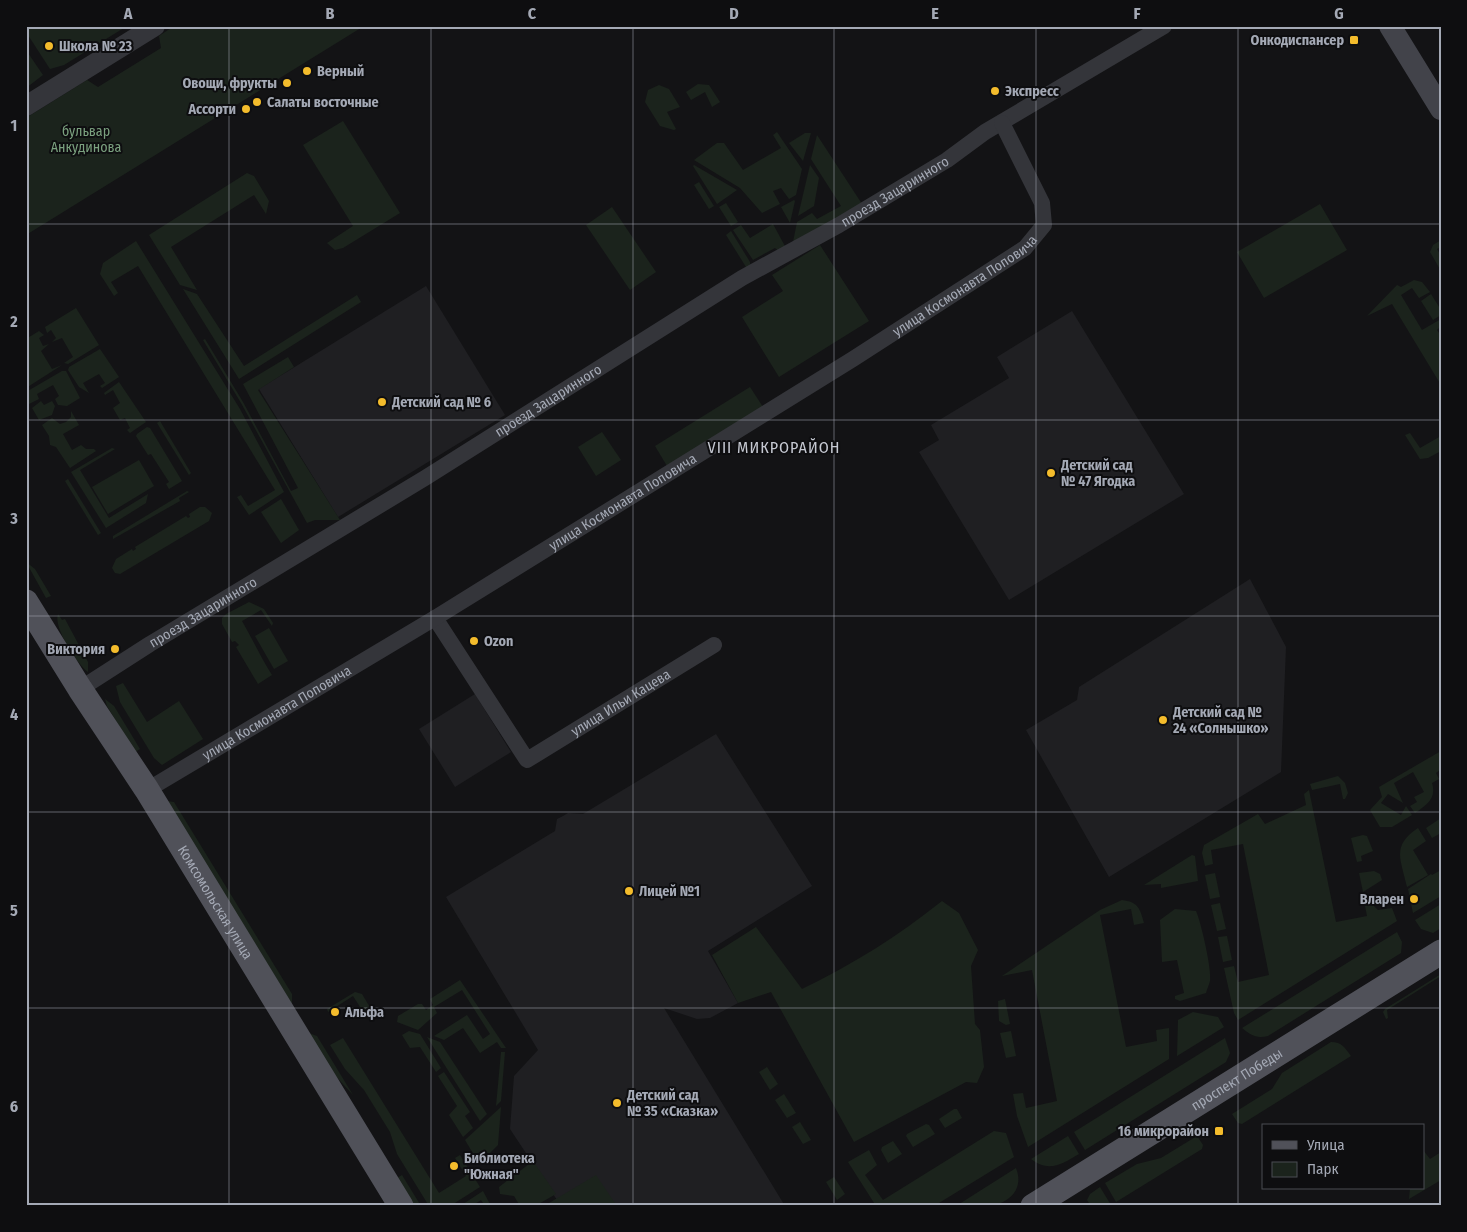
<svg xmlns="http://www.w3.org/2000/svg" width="1467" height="1232" font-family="'Fira Sans Condensed',sans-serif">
  <rect width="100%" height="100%" fill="#131315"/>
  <!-- built -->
  <g fill="#1f1f22">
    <polygon points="426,286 505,415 338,517 259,389"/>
    <polygon points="1072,311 1184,494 1009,600 919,452 939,440 931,425 1009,378 997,357"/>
    <polygon points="1250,579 1286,647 1281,772 1109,877 1026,730 1077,700 1079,687"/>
    <polygon points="475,694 511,752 455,787 419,729"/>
    <polygon points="716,734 812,886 708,951 738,1003 710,1018 697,1019 664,1008 785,1206 561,1206 510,1129 514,1076 538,1050 446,897 555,831 557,819 563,816 568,813 583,814"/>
  </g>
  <!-- green -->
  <g fill="#1b231c">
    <polygon points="26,26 127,26 64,65 50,69 26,32"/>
    <polygon points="174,26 364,26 26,235 26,118 87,80 98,87 161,48 159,36"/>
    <polygon points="26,50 43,75 26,88"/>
    <polygon points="698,84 709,85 720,102 712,107 705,92 691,100 686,92"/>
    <polygon points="659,85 669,89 680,107 667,112 676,129 674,130 660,126 645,102 648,90"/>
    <polygon points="343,121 400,213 343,248 335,250 327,243 353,226 303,145"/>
    <polygon points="777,132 802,169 796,195 789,199 781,188 773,191 780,204 762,213 740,188 694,160 717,143 724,143 743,170 781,148 773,135"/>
    <polygon points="805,133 811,133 803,161 789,143"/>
    <polygon points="817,135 864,207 792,247 797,222 812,213 817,219 841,206 811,159"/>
    <polygon points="694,165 737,190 717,204 693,166"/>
    <polygon points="810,165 819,178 814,206 798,216"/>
    <polygon points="247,173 254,176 269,201 266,214 254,195 171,247 197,290 180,285 149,235"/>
    <polygon points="699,182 714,206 709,209 694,185"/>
    <polygon points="794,200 795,201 790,223 781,207"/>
    <polygon points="726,203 738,222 731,226 719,207"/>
    <polygon points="1320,204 1347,250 1264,298 1237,252"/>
    <polygon points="612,207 656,272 630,290 586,225"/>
    <polygon points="773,224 786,248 781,253 775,248 753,260 733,230 741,225 750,238"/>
    <polygon points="731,231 750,262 751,271 746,267 726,235"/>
    <polygon points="1441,240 1441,247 1437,249 1441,256 1441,271 1430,252 1433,245"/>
    <polygon points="136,241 240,409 284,492 249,515 237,497 241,495 248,506 275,490 138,266 111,282 118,293 114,296 100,274 103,263"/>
    <polygon points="820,245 869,321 779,377 742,317 783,291 772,275"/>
    <polygon points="1414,280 1422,282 1430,292 1419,298 1412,288 1401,295 1422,330 1441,319 1441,326 1437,330 1441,336 1441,385 1392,304 1367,316 1397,285 1401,287"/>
    <polygon points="183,289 197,294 244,366 357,295 361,302 239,379"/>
    <polygon points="1431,294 1441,310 1441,315 1433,320 1421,301"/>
    <polygon points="76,308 99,345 68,364 64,363 73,357 62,338 52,342 56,338 51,330 47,333 45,327"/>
    <polygon points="39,331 44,335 39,338 43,346 49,344 41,351 52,369 62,365 26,388 26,339"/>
    <polygon points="205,339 243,402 291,491 298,488 243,384 288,357 294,367 258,390 340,520 315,520 307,523 241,403 203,340"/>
    <polygon points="100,349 119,377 102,388 100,386 105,383 99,374 83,383 89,393 79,387 68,370 69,367"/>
    <polygon points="62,371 66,371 80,398 67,406 58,405 55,399 59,396 53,385 37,394 39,399 29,404 26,392"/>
    <polygon points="119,382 146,422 130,433 127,430 130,428 125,418 120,420 113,408 120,403 113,390 105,395 104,393"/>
    <polygon points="750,387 763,407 667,466 655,446"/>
    <polygon points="41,401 44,405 52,401 55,406 52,415 39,420 32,408"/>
    <polygon points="71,411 79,425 63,434 72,450 81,445 86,449 94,449 96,451 70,468 56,447 50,445 49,436 42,425 52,418 60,424 66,422 71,417"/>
    <polygon points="160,421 191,473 189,475 157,423"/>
    <polygon points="147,427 150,428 182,481 169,489 166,484 169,482 151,454 148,455 136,436 137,434"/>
    <polygon points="602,432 621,460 596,476 578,447"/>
    <polygon points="1410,433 1420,448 1441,436 1441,451 1428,458 1420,459 1405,435"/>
    <polygon points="112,448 115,449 80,470 109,518 148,494 146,503 106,528 71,472"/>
    <polygon points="139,460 154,486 108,514 92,487"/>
    <polygon points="68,479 101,533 98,535 65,481"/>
    <polygon points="187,491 189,492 179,498 180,501 113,539 113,536"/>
    <polygon points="281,499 299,530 281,543 261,512"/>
    <polygon points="205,507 212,513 209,521 120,574 115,573 112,568 116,559 132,549 133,551 136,549 135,547 186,516 188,518 190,517 189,514 200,507"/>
    <polygon points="26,562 35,569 51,596 46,598"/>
    <path d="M249,602L264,609L273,623L272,626L261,610L242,621C253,640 260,656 272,675L258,684L236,647L239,645L235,641L232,642L222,624V618L226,614Z"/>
    <path d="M58,614L62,620L65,619L88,662V672C77,664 53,627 58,614Z"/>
    <polygon points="269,628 288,661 274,669 255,636"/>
    <polygon points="123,683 147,722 179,701 203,739 162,765 154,758 120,702 116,686"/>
    <polygon points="105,699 114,706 140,749 135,752 107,706"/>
    <path d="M1441,751V769L1436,773L1439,779L1432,783C1437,799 1426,805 1415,813L1410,806L1417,802L1414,797L1424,792L1413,772L1394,783L1403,803L1388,794L1381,803L1401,815L1406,806L1412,815L1392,827H1380L1370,810L1382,797L1379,787Z"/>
    <polygon points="1338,776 1345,783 1348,793 1345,799 1343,799 1340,784 1312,790 1310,784"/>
    <polygon points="1309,790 1336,922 1367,916 1365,906 1373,905 1378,910 1392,908 1397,921 1238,1020 1234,1013 1224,968 1234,966 1238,982 1269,975 1243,844 1211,850 1213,864 1205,866 1202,853 1204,845 1258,814 1265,824 1306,805 1304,794"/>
    <polygon points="167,801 174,802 292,994 292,1004"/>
    <polygon points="1441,818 1441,833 1432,838 1426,828"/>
    <path d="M1418,828L1426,841L1413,850L1428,875L1407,887C1401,859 1391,846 1418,828Z"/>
    <polygon points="1363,835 1367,836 1373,851 1361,856 1362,861 1357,862 1351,838"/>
    <polygon points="1192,855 1195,856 1198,881 1161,888 1161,884 1144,885"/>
    <polygon points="1441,870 1441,896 1413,913 1408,889 1431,874 1432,875"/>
    <polygon points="1374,871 1380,874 1382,880 1363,892 1359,873"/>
    <polygon points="1215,873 1220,897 1210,899 1205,875"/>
    <path d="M1122,900C1138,902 1140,908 1144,923L1134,925L1131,909L1100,915L1126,1047L1157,1041L1156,1030L1169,1028V1059L1028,1147L1017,1116L1013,1094L1023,1093L1026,1108L1057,1101L1032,970L1002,976L1100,910Z"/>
    <path d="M942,901L959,913L978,950L971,966L975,1024L980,1030L984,1067L977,1083L966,1082L854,1142L771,992L738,1003L712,955L756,927L802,989C852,965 898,936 942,901Z"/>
    <polygon points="1220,903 1226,929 1217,931 1211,905"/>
    <polygon points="1441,904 1441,928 1433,933 1421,929 1415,920"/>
    <path d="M1175,909L1196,911C1201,922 1212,970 1210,981C1209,985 1207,989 1206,993L1180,1001L1175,999V996L1184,993L1177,960L1162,962L1160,920Z"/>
    <path d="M1397,932L1402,942L1401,953L1268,1036C1256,1039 1251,1035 1242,1028Z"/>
    <polygon points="1227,936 1232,960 1223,962 1218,937"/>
    <polygon points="1441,974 1441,976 1387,1010 1388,1018 1386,1019 1383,1012 1385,1009"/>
    <polygon points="460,980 506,1048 501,1048 497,1042 480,1053 463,1028 444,1040 434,1036 467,1015 483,1039 490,1034 462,990 434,1007 437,1013 418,1030 397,1022 398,1016 418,1004 422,1004 426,1010 433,1005 430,999"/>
    <polygon points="355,992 362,994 371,1009 364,1013 353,996 328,1012 327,1009"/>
    <polygon points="1005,999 1010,1024 1006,1025 999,1021 998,1001"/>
    <polygon points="1193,1012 1218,1017 1224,1027 1177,1056 1178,1020"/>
    <polygon points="409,1031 420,1034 441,1068 436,1072 420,1047 410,1048 402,1035"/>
    <polygon points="1011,1031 1016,1056 1006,1058 1000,1033"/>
    <polygon points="309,1033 317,1036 353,1095 331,1071"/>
    <polygon points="427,1037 440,1042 487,1114 480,1121"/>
    <polygon points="343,1038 439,1193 466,1176 455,1158 460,1155 480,1187 450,1206 429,1206 397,1154 390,1132 364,1090 345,1069 330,1045"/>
    <polygon points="1225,1038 1230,1053 1226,1062 1085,1150 1074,1132"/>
    <path d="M1331,1042C1342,1042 1345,1048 1351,1056L1242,1124L1238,1123L1232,1114L1272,1089L1282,1073Z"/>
    <polygon points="501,1052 505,1052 501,1101 496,1106"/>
    <polygon points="767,1067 778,1084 770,1090 759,1072"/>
    <polygon points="444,1072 470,1112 465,1116 473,1128 463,1137 449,1115 457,1106 438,1076"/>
    <polygon points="784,1094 796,1113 787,1118 775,1100"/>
    <polygon points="501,1107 498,1145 482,1161 474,1155 465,1140"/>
    <polygon points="954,1109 957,1109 962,1118 945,1128 939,1119"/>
    <polygon points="800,1122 811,1140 803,1144 792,1127"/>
    <polygon points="926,1124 929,1125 935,1134 913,1147 906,1136 907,1134"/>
    <polygon points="994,1131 1006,1133 1014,1157 934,1206 876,1206 848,1162 869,1150 877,1165 865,1175 883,1200"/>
    <path d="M1068,1136L1079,1154C1062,1164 1049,1173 1031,1159Z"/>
    <polygon points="1197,1136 1203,1145 1202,1149 1116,1202 1105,1183 1137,1164 1161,1158"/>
    <polygon points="893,1141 902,1154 888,1163 881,1150 882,1147"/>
    <polygon points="1423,1150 1430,1159 1441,1152 1441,1180 1409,1199 1410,1188 1423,1188"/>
    <polygon points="533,1161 556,1194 535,1206 520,1206 514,1196 500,1194 499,1187"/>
    <path d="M1016,1168C1023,1186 1014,1199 996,1205C985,1209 967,1206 956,1206Z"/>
    <polygon points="402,1175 421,1206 414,1206 397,1178"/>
    <polygon points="596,1175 617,1206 544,1206"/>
    <polygon points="834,1177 845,1194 837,1200 826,1182"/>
    <polygon points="1100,1187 1111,1205 1110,1206 1091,1206 1087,1200 1090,1194"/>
    <polygon points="483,1191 491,1206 485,1206 481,1200 472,1206 460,1206"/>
  </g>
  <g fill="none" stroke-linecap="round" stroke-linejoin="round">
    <!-- minor -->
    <g stroke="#34353a" stroke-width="16">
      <path id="s1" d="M435,618L527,760L714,645"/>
      <path id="s2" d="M80,689L150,644L425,478L742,278L839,225L947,160L985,132L1164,26"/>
      <path id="s3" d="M147,790L435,618L853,359L1025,248L1044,225L1042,203L1002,123"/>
    </g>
    <!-- tertiary -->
    <polyline stroke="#34353a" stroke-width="20" points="26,106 155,26"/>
    <!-- secondary -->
    <polyline stroke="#42434a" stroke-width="22" points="1390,26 1441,109"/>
    <!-- primary -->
    <g stroke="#505159" stroke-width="25">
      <path id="s4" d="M26,602L80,689L147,790L401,1206"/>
      <path id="s5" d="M1033,1206L1441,952"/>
    </g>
  </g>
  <!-- grid -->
  <path fill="none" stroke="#a4a9b5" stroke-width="1" stroke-opacity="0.55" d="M229,26V1206M431,26V1206M633,26V1206M834,26V1206M1036,26V1206M1238,26V1206M26,224H1441M26,420H1441M26,616H1441M26,812H1441M26,1008H1441"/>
  <!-- markers -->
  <g fill="#f4bc2c" stroke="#0e0e10" stroke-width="2">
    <rect x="1349" y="35" width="10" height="10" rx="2.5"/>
    <circle cx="49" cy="46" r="5"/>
    <circle cx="307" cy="71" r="5"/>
    <circle cx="287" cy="83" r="5"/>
    <circle cx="995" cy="91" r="5"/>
    <circle cx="257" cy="102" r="5"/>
    <circle cx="246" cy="109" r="5"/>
    <circle cx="382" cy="402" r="5"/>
    <circle cx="1051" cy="473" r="5"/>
    <circle cx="474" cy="641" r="5"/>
    <circle cx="115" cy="649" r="5"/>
    <circle cx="1163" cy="720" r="5"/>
    <circle cx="629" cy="891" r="5"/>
    <circle cx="1414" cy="899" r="5"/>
    <circle cx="335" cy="1012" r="5"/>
    <circle cx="617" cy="1103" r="5"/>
    <rect x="1214" y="1126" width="10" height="10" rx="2.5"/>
    <circle cx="454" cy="1166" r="5"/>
  </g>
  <g text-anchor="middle" stroke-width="4" stroke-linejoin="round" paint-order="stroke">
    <!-- poi labels -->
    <g font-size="14" font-weight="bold" fill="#a4a9b5" stroke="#0e0e10" text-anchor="start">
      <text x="1344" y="45" text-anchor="end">Онкодиспансер</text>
      <text x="59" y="51">Школа № 23</text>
      <text x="317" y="76">Верный</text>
      <text x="277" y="88" text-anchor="end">Овощи, фрукты</text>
      <text x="1005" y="96">Экспресс</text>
      <text x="267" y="107">Салаты восточные</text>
      <text x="236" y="114" text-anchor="end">Ассорти</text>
      <text x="392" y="407">Детский сад № 6</text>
      <text x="1061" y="470">Детский сад<tspan x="1061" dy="16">№ 47 Ягодка</tspan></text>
      <text x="484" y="646">Ozon</text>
      <text x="105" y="654" text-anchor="end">Виктория</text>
      <text x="1173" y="717">Детский сад №<tspan x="1173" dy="16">24 «Солнышко»</tspan></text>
      <text x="639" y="896">Лицей №1</text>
      <text x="1404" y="904" text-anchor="end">Вларен</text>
      <text x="345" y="1017">Альфа</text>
      <text x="627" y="1100">Детский сад<tspan x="627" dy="16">№ 35 «Сказка»</tspan></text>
      <text x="1209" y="1136" text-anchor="end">16 микрорайон</text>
      <text x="464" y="1163">Библиотека<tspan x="464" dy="16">"Южная"</tspan></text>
    </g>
    <!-- park labels -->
    <g font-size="14" fill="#7ba17f" stroke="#0e0e10">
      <text x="86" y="136">бульвар<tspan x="86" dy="16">Анкудинова</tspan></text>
    </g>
    <!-- street labels -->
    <g font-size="14" fill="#a4a9b5" stroke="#0e0e10">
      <text dy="5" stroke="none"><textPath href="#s2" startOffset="955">проезд Зацаринного</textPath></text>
      <text dy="5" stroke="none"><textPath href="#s3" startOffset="961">улица Космонавта Поповича</textPath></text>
      <text dy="5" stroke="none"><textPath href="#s2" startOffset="550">проезд Зацаринного</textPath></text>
      <text dy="5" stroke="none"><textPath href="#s3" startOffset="556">улица Космонавта Поповича</textPath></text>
      <text dy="5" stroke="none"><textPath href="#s2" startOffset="145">проезд Зацаринного</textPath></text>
      <text dy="5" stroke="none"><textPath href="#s1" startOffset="279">улица Ильи Кацева</textPath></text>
      <text dy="5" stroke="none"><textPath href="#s3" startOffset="151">улица Космонавта Поповича</textPath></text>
      <text dy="5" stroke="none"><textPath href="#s4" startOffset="355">Комсомольская улица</textPath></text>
      <text dy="5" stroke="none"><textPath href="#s5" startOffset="240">проспект Победы</textPath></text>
    </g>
    <!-- quarter labels -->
    <g font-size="16" letter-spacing="1" fill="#c5c8d1" stroke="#0e0e10">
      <text x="774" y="453">VIII МИКРОРАЙОН</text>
    </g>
  </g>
  <!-- border -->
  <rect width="1467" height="1232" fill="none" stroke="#0e0e10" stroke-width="55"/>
  <!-- legend -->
  <rect x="1262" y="1124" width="162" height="65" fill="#0e0e10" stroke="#4a4c52"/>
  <rect x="1272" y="1141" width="25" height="8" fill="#505159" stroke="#4a4c52"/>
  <text x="1307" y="1150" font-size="15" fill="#a4a9b5">Улица</text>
  <rect x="1272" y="1162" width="25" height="15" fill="#1b231c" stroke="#4a4c52"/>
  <text x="1307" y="1174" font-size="15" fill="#a4a9b5">Парк</text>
  <rect x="28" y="28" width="1412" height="1176" fill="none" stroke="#a4a9b5" stroke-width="2"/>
  <g font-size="16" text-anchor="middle" font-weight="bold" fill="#a4a9b5">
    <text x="128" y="19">A</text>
    <text x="330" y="19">B</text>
    <text x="532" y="19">C</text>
    <text x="734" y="19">D</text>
    <text x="935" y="19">E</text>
    <text x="1137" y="19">F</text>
    <text x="1339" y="19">G</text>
    <text x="14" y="131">1</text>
    <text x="14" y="327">2</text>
    <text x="14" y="524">3</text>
    <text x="14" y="720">4</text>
    <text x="14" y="916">5</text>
    <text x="14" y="1112">6</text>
  </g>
</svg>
